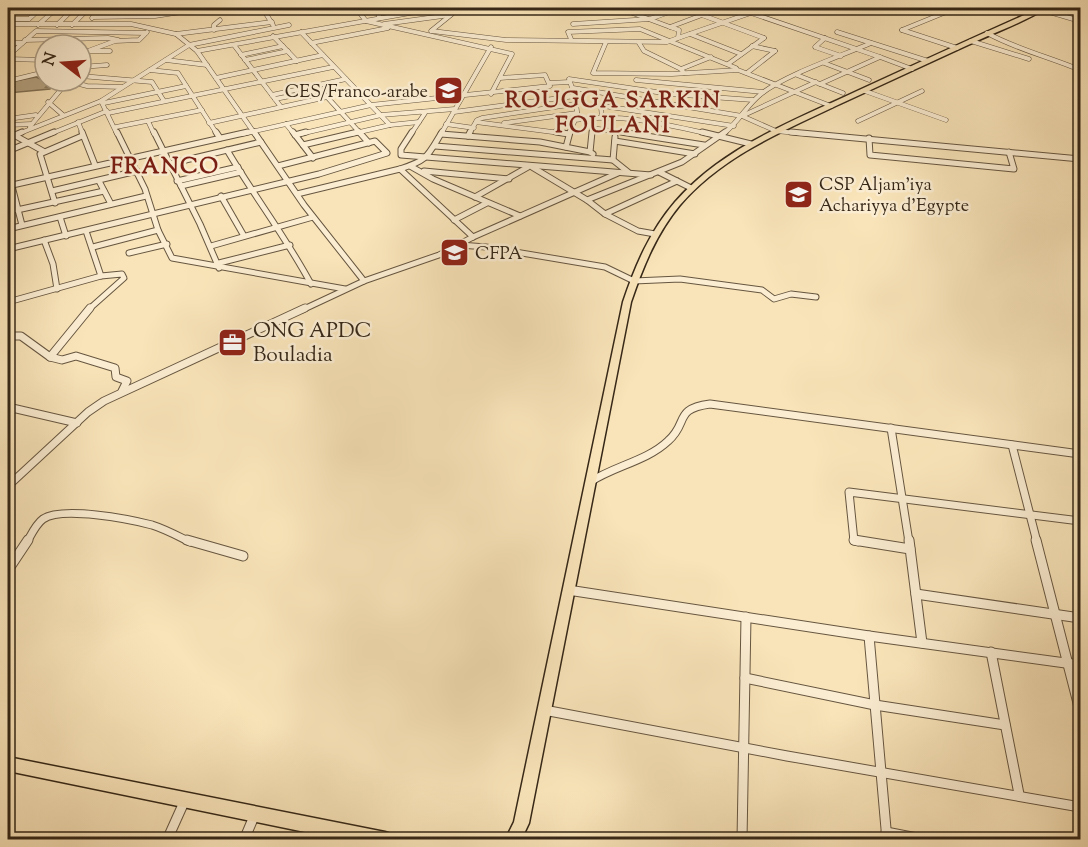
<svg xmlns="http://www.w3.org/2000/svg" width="1088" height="847" font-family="'Sorts Mill Goudy',serif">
  <rect width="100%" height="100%" fill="#f9e4b9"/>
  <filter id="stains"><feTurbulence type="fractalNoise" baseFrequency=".00333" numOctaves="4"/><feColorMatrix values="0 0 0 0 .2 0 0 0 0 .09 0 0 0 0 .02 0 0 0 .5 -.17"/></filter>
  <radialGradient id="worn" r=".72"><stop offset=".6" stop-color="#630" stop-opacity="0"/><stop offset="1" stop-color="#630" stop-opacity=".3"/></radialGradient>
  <!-- water -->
  <polygon fill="#b6a482" stroke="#827257" stroke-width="1.5" points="36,77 45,81 53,81 46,87 51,87 50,89 8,93 8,82"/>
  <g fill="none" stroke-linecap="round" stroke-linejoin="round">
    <defs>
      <g id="minor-far3">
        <polyline points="375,8 380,18"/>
        <polyline points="619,8 670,27"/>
        <polyline points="263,9 273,25"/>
        <polyline points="1039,9 1080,21"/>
        <polyline points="359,12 366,21 512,54 491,94"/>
        <polyline points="751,13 880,57"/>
        <polyline points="8,17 20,8"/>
        <polyline points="93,17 155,16 207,8"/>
        <polyline points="92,18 99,11 166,10"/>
        <polyline points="8,19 29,19 41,8"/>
        <polyline points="8,24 131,24 176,34 197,51 255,134"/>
        <polyline points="384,24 450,15"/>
        <polyline points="573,24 650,19 680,8"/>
        <polyline points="38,25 57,8"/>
        <polyline points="57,25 74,8"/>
        <polyline points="72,25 89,8"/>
        <polyline points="214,30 214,25 220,20"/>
        <polyline points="902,30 956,8"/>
        <polyline points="902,30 957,48"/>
        <polyline points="431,31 452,14 449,8"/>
        <polyline points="432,31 506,40 667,42 678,38 679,30 670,27 702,15 764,38"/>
        <polyline points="301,32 390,125"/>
        <polyline points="837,32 928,61"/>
        <path d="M987,33C1016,49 1049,57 1080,70"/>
        <polyline points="176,34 272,22"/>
        <polyline points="690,34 741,54"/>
        <polyline points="273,36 297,61"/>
        <polyline points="678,38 765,8"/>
        <polyline points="825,38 815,47 841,56"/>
        <polyline points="571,39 568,32 640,29 736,68"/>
        <polyline points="25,40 108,38 118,40"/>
        <polyline points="971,41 1029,59"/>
        <polyline points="606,42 593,73 672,74 738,70 831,106"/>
        <polyline points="8,43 22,43"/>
        <polyline points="311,43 388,28"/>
        <polyline points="639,43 644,51 681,69 684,73"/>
        <polyline points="234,45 281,107"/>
        <polyline points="752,46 775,51"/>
        <polyline points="81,51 110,51"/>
        <polyline points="88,51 115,41 139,40 147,32"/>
        <polyline points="197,51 438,8"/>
        <polyline points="241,55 283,46"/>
        <polyline points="8,56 36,31 146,33"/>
        <polyline points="8,59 45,60"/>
        <polyline points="166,60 207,65"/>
        <polyline points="245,60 288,51"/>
        <polyline points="824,63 869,80"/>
        <polyline points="728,64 764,38"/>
        <polyline points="81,67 107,65"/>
        <polyline points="681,69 711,57"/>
        <polyline points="150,70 178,73 217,134"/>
        <polyline points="747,73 775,51"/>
        <polyline points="797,75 843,93"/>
        <polyline points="81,76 152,82 164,101"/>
        <polyline points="216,78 323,55"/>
        <polyline points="636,80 763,92"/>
        <polyline points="8,81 45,72"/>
        <polyline points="68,81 87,86 122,87"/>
        <polyline points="550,83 569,82"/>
        <polyline points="820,84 880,57 912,69"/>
        <polyline points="316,85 361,134"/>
        <polyline points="573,88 742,116 776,131 807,134"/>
        <polyline points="865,91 946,120"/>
        <polyline points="272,95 346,79"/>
        <polyline points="275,99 321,90"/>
        <polyline points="101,101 117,134"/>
        <polyline points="48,102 63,115"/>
        <polyline points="104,103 186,86"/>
        <polyline points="454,112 575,96"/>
        <polyline points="108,113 333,67"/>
        <polyline points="742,116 816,82"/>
        <polyline points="602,118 601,107 604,106 734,126"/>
        <polyline points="8,119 36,115"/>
        <polyline points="578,119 575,96 569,79 670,94 753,100"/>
        <polyline points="148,121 154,134"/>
        <polyline points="858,121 922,91"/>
        <polyline points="78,122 83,134"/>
        <polyline points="476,122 568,134"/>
        <polyline points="209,123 327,97"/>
        <polyline points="504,123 577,113"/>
        <polyline points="32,124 68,81"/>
        <polyline points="286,124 294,134"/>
        <polyline points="446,124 474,128"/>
        <polyline points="8,125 32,124 30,127"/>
        <polyline points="116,127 202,110"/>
        <polyline points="592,128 631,134"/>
        <polyline points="18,134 101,101 189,45 289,25"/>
        <polyline points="50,134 107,111"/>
        <polyline points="242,134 371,105 550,86 545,75 500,78"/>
        <polyline points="300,134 381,115 455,109"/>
        <polyline points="351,134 390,125 419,122"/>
        <polyline points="411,134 425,113 422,112"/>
        <polyline points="441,134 491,47"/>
        <polyline points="469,134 477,120 482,118 575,104"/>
        <path d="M569,134L575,120C620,113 665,124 709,134"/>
        <polyline points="592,134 593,124"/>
        <path d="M723,134C738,123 746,106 761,94C785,75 841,56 871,43"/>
      </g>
      <g id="minor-far2">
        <polyline points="82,132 95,165"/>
        <polyline points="117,132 145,189 158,230 172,258 345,289"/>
        <polyline points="154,132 200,224 219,268"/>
        <polyline points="216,132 220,138"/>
        <polyline points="254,132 304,205 364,281 302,310"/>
        <polyline points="293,132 313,158"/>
        <polyline points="359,132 369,143"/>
        <polyline points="412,132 401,149 401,155 651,175"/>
        <polyline points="556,132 569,134"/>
        <polyline points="592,132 590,152 593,154"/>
        <polyline points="621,132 704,145"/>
        <polyline points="702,132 751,144"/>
        <polyline points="791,132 1080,159"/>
        <polyline points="441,134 540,142 590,152"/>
        <polyline points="14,135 43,151"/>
        <polyline points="295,135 306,132"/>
        <polyline points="468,136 470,132"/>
        <polyline points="8,138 22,132"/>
        <polyline points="869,138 870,155 1014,169 1009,152"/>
        <polyline points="615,141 695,154"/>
        <polyline points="303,145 358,132"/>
        <polyline points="435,146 613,160 628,172"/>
        <polyline points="566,147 570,132"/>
        <path d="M227,150C254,196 286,237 311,284"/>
        <polyline points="8,151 54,132"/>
        <polyline points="613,160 615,137"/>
        <polyline points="169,164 261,142"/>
        <polyline points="410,166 433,179 520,216"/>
        <polyline points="532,167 587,200 605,214 677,181"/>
        <path d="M400,169C428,160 427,157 442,132"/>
        <polyline points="8,171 22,225"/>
        <polyline points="424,171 509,179"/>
        <polyline points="659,172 691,188"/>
        <polyline points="99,181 111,204"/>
        <polyline points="177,181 238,167"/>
        <polyline points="8,186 248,132"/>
        <polyline points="181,186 241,172"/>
        <polyline points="52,191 137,171"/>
        <polyline points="297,194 400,169 473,237"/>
        <polyline points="221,196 244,236"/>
        <polyline points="475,197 528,167"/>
        <polyline points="587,200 682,162 725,132"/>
        <polyline points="55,203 40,154 82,136"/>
        <polyline points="17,210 104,191"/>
        <polyline points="605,214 638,231 655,234"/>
        <polyline points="60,217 66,236"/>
        <polyline points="454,220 487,203"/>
        <polyline points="8,229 146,196"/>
        <polyline points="86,231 101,276"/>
        <polyline points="44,240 53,264 57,289"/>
        <polyline points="460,245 486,247 605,267 634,281 680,279 762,290 774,299 791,294 816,297"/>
        <polyline points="211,246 313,217"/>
        <polyline points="93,247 158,230"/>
        <polyline points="8,249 319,174 387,153 375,141 278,166"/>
        <polyline points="129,253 167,244"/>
        <polyline points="219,263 290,245"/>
        <polyline points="364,281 439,255 473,237 618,173"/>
        <polyline points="8,302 101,276 122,274 124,278 88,310"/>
      </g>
      <g id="minor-far1">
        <polyline points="90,308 50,357 62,360 76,356 115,368 116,377 127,381 122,391"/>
        <polyline points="8,336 21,336 50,357"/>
        <polyline points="8,407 77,423"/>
        <polyline points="891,428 909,542"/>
        <polyline points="1012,445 1037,542"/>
        <path d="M590,482C614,466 647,461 668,441C689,423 673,409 710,404L1080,454"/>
        <polyline points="8,486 88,412 104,401 305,308"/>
        <path d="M27,542C31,535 36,524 43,519C62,506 129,519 152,525C165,529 178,536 190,542"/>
        <polyline points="858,542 854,541 849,492 1080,521 1080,523"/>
      </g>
      <g id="minor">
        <polyline points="187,540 243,556"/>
        <polyline points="854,540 910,549"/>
        <polyline points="909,540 922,643"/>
        <polyline points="1036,540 1080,711"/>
        <polyline points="8,570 28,540"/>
        <polyline points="568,590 869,636 1080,665"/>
        <polyline points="916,594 1080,618"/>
        <polyline points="869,636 887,840"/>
        <polyline points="991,652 1019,794"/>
        <polyline points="745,678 875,705 1005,725"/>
        <polyline points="544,710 787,756 1080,807"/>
        <polyline points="886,832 927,840"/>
        <polyline points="8,837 10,840"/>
        <polyline points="167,840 185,800"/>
        <polyline points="244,840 255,814"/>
        <polyline points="742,840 746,617"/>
      </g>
      <g id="highway">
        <path d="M1040,8H1046C1025,22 991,34 968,45C925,65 883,84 840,104C783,131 722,156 680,205C656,234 643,267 631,302L529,823L521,840H505L514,822L623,302C635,266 650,231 675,202C723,147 793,121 857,91C918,63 979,35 1040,8Z"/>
        <polygon points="8,757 385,832 391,834 393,840 344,840 8,771"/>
      </g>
    </defs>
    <!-- minor-far3 casing -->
    <use href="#minor-far3" stroke="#665640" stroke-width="5"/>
    <!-- minor-far2 casing -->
    <use href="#minor-far2" stroke="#665640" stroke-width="7"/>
    <!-- minor-far1 casing -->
    <use href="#minor-far1" stroke="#665640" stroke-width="9"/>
    <!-- minor casing -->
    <use href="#minor" stroke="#665640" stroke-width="11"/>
    <!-- highway casing -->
    <use href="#highway" stroke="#352717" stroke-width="3"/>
    <!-- minor-far3 -->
    <use href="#minor-far3" stroke="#fbedd2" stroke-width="4"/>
    <!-- minor-far2 -->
    <use href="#minor-far2" stroke="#fbedd2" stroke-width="5"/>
    <!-- minor-far1 -->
    <use href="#minor-far1" stroke="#fbedd2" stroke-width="7"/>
    <!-- minor -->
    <use href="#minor" stroke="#fbedd2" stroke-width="9"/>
    <!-- highway -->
    <use href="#highway" fill="#f9e4b9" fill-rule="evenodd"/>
  </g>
  <!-- icons -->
  <defs>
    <symbol id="school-square" viewBox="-11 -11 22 22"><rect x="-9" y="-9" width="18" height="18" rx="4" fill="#8f2418" stroke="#fbedd2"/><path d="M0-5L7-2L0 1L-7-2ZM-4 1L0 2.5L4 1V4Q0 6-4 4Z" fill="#fff"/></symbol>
    <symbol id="office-square" viewBox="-11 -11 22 22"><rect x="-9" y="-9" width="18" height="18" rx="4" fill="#8f2418" stroke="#fbedd2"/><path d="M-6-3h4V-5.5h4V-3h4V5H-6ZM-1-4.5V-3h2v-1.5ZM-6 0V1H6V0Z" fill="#fff"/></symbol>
  </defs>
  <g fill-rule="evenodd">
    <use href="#school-square" x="432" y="74" width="33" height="33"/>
    <use href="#school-square" x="782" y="178" width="33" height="33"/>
    <use href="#school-square" x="438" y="236" width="33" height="33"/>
    <use href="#office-square" x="216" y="326" width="33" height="33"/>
  </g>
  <g text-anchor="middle" stroke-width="5" stroke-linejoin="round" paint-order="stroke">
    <!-- far-poi labels -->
    <g font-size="18" fill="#352717" stroke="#fbedd2" text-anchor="start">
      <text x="428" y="97" text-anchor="end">CES/Franco-arabe</text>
      <text x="819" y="190">CSP Aljam'iya<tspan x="819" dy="21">Achariyya d'Egypte</tspan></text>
      <text x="475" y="259">CFPA</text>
    </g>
    <!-- poi labels -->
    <g font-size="21" fill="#352717" stroke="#fbedd2" text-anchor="start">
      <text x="253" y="337">ONG APDC<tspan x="253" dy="24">Bouladia</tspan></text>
    </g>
    <!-- far-district labels -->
    <g font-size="22" font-weight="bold" letter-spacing="1.5" fill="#7a1f14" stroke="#fbedd2">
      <text x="613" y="107">ROUGGA SARKIN<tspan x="613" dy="25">FOULANI</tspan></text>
      <text x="165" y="173">FRANCO</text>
    </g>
  </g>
  <!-- margin -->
  <rect width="1088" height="847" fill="none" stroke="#f9e4b9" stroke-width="30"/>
  <rect x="9" y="9" width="1070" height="829" fill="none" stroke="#352717" stroke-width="3"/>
  <rect x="15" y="15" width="1058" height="817" fill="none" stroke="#352717" stroke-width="1.5"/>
  <!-- north arrow -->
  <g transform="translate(63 63) rotate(287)"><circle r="28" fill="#fbedd2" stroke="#ac9e87" stroke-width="1.5"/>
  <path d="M0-4.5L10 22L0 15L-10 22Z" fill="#8f2418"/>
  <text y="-9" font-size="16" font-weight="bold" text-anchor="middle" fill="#352717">N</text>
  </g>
  <rect width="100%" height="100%" filter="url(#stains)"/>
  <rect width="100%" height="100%" fill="url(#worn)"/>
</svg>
